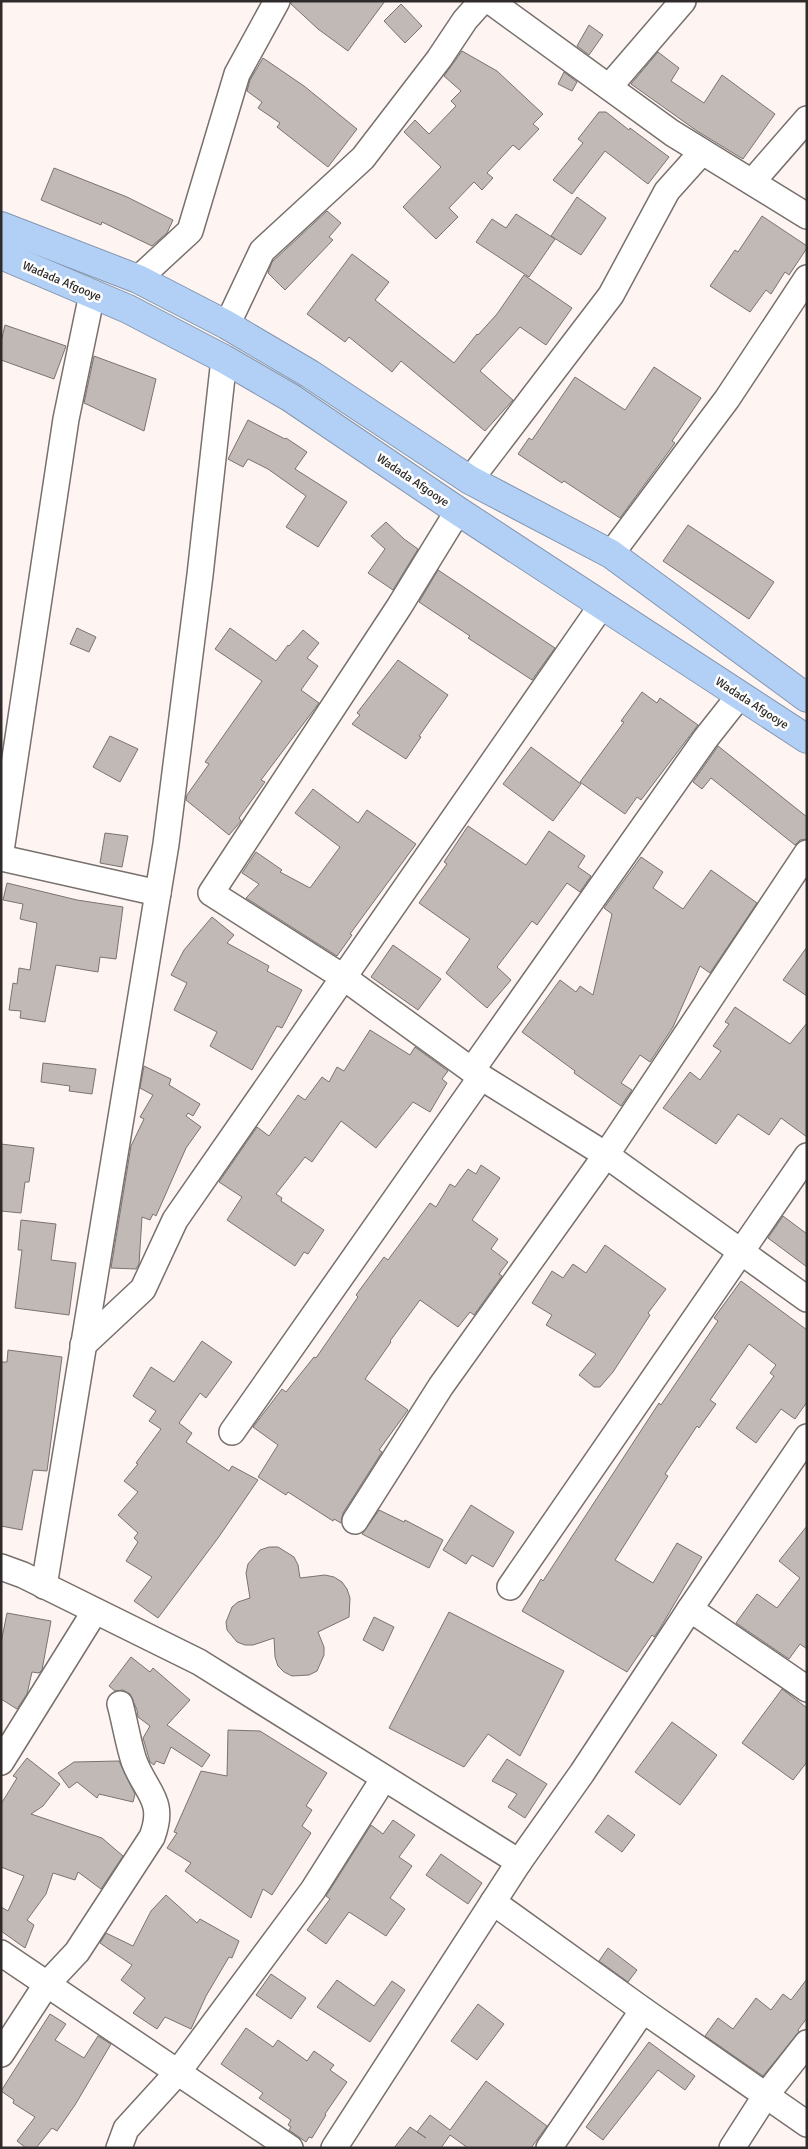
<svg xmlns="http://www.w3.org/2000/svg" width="808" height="2149" font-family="Signika,sans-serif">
  <rect width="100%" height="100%" fill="#fef5f2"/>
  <!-- building -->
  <g fill="#c1b9b6" stroke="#7b7370">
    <polygon points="291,1 385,1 348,51 318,29 291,4"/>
    <polygon points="401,4 422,26 405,43 384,21"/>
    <polygon points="589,25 603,35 589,55 577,46"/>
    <polygon points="462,51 497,71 543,114 533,124 539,129 519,150 513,145 487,173 493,178 482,190 474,182 449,208 458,217 436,239 403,207 441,167 404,132 415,120 429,134 456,106 451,101 461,91 444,76"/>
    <polygon points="658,52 679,68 671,81 704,103 722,75 775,114 743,159 697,131 631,84"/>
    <polygon points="263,58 304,86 357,129 328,167 277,127 280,123 258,108 262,102 247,91 250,80"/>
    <polygon points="564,72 577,82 572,91 558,84"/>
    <polygon points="599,112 606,112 629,130 630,128 669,157 648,184 605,151 572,194 553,180 583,143 578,139"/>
    <polygon points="54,168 127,197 173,220 167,233 152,246 102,222 101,225 41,200"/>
    <polygon points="577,197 606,218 581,255 551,236"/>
    <polygon points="327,211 341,223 329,237 333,240 285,290 268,273 272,262"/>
    <polygon points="516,214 555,239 529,277 476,242 492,219 506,228"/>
    <polygon points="762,216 807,246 807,248 789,275 785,272 771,294 766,290 750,312 710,286 735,250 738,252"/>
    <polygon points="352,254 389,282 375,300 454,363 477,334 478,335 497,314 524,275 572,308 546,345 520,327 480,371 513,400 485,431 401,361 392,372 349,337 345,342 307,314"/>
    <polygon points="5,325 66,346 54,379 1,360 1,342"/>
    <polygon points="94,356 156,379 144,431 84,403"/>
    <polygon points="654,367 701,398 672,441 675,443 620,518 564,481 562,483 518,454 529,438 532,440 575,377 625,410"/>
    <polygon points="248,420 285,439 286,438 307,452 295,469 347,502 318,547 286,527 306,496 268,469 248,459 243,467 228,459"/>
    <polygon points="386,522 404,539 418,549 393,590 368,573 385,549 371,536"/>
    <polygon points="688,525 774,582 749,619 663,561"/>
    <polygon points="438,570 555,648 532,680 468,638 470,636 419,602"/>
    <polygon points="77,628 96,637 89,652 70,644"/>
    <polygon points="230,628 276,661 288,645 289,646 303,630 319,643 307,658 318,666 301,690 319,703 261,780 265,782 239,818 241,821 229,835 186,800 187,795 209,764 205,762 262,681 215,649"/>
    <polygon points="398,660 448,695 419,736 421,737 406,759 352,724 360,715 357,713"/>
    <polygon points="642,692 657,703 660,698 698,725 641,800 637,797 625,814 580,782 624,722 621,721"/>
    <polygon points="110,736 138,749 120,782 93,767"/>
    <polygon points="718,746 807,817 807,839 800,840 795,845 711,778 702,789 693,782"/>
    <polygon points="531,747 581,784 553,821 503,784"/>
    <polygon points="313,789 358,823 367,810 416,844 350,934 352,935 337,956 246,898 259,884 242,873 256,852 282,870 280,872 310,888 340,847 295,813"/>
    <polygon points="468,826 526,865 549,831 585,856 578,867 591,876 580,892 567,883 537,925 532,921 497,967 511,980 487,1008 446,973 470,939 419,903 447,864 444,862"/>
    <polygon points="105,833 128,836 122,867 100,863"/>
    <polygon points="641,857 663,872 653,888 683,909 711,870 757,903 710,973 700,966 673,1027 650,1062 640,1055 621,1083 632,1090 621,1106 574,1073 575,1071 522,1032 560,980 576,992 580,986 593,995 612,914 604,908"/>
    <polygon points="7,883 77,900 123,907 116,959 100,957 98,972 56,965 45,1022 20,1018 21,1011 9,1010 13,983 17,984 19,968 30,970 37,923 20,919 23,904 3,900"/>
    <polygon points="212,917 234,935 227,943 269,966 267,971 302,990 282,1028 277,1026 252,1070 210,1046 217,1032 174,1010 187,983 171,975 184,950"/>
    <polygon points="393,945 441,979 418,1010 371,977"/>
    <polygon points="807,947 807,996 783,980"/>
    <polygon points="735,1007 790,1044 807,1023 807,1137 781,1118 769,1135 738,1114 716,1144 663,1108 690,1072 700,1080 721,1051 713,1046 729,1024 725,1022"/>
    <polygon points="370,1030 410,1055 415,1047 448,1071 442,1079 447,1083 430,1112 413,1102 376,1148 341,1121 312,1162 305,1157 276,1194 282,1198 281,1201 324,1230 308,1254 304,1252 295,1266 227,1220 242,1197 219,1182 257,1127 269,1136 298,1095 305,1100 322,1077 329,1082 337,1067 344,1071"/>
    <polygon points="43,1063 96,1069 92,1094 69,1091 70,1086 41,1082"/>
    <polygon points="144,1066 171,1079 169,1085 200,1104 193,1116 188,1113 186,1116 201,1127 186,1148 156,1216 153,1214 150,1220 142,1217 139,1264 136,1269 111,1268 131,1146 144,1119 140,1117 153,1095 140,1088"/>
    <polygon points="1,1144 34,1148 29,1182 25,1182 21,1213 1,1211"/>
    <polygon points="481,1165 500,1178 472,1220 498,1239 491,1249 508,1262 499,1274 502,1276 474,1315 470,1312 458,1327 420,1300 390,1341 391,1342 365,1379 408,1410 379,1450 382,1452 343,1513 341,1523 334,1519 333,1521 288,1492 286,1495 258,1477 278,1445 253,1427 282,1389 286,1392 314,1357 316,1358 358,1297 356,1295 384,1257 388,1260 430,1203 436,1207 450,1184 455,1187 468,1169 476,1174"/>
    <polygon points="783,1216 807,1234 807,1267 768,1238"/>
    <polygon points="21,1220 56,1224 51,1260 76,1263 69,1315 15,1308 22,1250 18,1250"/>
    <polygon points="605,1245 666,1289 648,1313 650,1315 613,1372 600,1387 594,1387 579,1375 596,1354 546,1325 552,1315 532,1303 552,1271 563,1278 573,1264 586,1273"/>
    <polygon points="741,1281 807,1330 807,1402 795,1419 781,1409 756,1443 736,1428 774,1376 770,1373 776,1365 749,1344 710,1400 716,1404 699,1428 697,1426 665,1474 668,1476 615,1560 653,1583 677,1543 702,1557 659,1630 654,1637 652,1635 627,1672 522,1611 541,1579 543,1581 659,1403 661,1405 718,1321 714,1318"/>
    <polygon points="202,1341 232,1362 206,1398 200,1393 179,1423 192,1433 186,1442 229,1471 232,1466 258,1480 218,1538 158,1618 134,1601 152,1577 126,1561 138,1542 134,1538 138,1533 118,1515 138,1492 124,1481 138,1464 136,1463 161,1429 149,1421 156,1411 133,1396 151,1367 174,1382"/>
    <polygon points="8,1350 62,1357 47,1471 33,1470 22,1530 1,1526 1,1362 7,1362"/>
    <polygon points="471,1505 514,1532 493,1567 472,1555 466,1564 443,1550"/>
    <polygon points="379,1510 404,1522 405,1520 443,1540 429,1568 362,1534"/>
    <polygon points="807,1526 807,1649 800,1644 789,1659 736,1623 757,1594 777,1608 800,1578 779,1561"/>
    <polygon points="269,1547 278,1547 294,1557 298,1565 300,1578 325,1575 334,1577 342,1582 347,1589 350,1598 349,1617 318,1632 324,1647 324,1655 317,1671 309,1675 292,1676 284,1672 278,1666 275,1657 274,1638 253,1645 245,1645 237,1642 227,1630 226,1622 232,1607 238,1602 250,1598 246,1573 248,1564 260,1550"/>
    <polygon points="449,1612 564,1671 520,1756 488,1734 464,1767 389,1728"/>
    <polygon points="7,1613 51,1621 42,1670 39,1673 32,1672 27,1694 17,1709 1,1699 1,1643"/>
    <polygon points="374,1617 394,1627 383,1651 363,1640"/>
    <polygon points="131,1657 150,1672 153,1668 190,1700 167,1725 210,1755 202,1767 171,1747 164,1764 156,1761 154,1765 150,1762 143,1738 150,1726 138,1717 137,1710 130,1694 123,1690 115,1691 109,1686"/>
    <polygon points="782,1689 807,1708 807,1762 793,1780 742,1743"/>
    <polygon points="672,1722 717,1755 680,1805 635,1772"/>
    <polygon points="228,1730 260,1731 327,1773 306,1806 312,1810 302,1826 311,1833 272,1895 263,1889 251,1918 185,1871 191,1863 167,1848 177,1833 174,1832 201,1771 227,1776"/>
    <polygon points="27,1758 60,1784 43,1806 31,1814 102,1838 123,1856 101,1889 78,1872 75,1880 53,1873 46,1894 27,1920 34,1925 25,1948 1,1931 1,1907 8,1911 24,1876 1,1867 1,1804 17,1778 13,1776"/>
    <polygon points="507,1759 547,1784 525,1818 508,1807 517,1794 492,1781"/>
    <polygon points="119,1761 135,1794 133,1802 99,1794 97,1798 77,1782 69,1788 58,1773 74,1762"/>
    <polygon points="608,1815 635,1835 622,1852 595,1832"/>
    <polygon points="393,1820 415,1835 399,1857 412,1866 390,1898 405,1909 386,1936 349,1912 326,1944 307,1930 330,1899 326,1896 371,1825 383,1834"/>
    <polygon points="441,1854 482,1883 468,1904 426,1875"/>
    <polygon points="166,1895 197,1923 200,1919 239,1941 232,1958 229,1957 206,1996 191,2029 165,2017 157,2029 133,2013 145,1998 121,1980 132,1965 100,1943 106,1933 133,1946 151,1911"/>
    <polygon points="608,1948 637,1970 628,1982 599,1961"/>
    <polygon points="271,1974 306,1998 291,2019 256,1995"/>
    <polygon points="807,1979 807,2018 798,2030 799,2032 763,2076 705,2036 718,2018 733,2029 756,1998 771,2010 783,1994 791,2000"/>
    <polygon points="337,1980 374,2006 392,1981 405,1990 370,2042 317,2007"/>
    <polygon points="478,2004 504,2024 477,2060 451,2041"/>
    <polygon points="50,2014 66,2024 55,2040 84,2058 98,2036 111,2044 75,2105 57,2131 52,2128 36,2148 26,2148 17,2141 35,2117 13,2103 14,2100 1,2091"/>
    <polygon points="246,2028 273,2047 278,2040 307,2061 314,2051 334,2065 330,2070 347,2082 325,2114 326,2115 312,2138 309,2137 306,2142 289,2130 291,2127 288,2125 291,2120 259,2098 263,2093 221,2064"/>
    <polygon points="649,2042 695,2076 685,2090 658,2070 603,2140 586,2127"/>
    <polygon points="486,2081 547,2126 531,2148 468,2148 450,2135 441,2148 394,2148 410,2127 426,2138 417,2132 430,2115 450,2130"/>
  </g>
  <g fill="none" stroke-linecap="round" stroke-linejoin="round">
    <defs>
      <g id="street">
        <polyline points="490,1 672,133 807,216"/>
        <polyline points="609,87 683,1"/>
        <polyline points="752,182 807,119"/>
        <polyline points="138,279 190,231 237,74 277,1"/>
        <polyline points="227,325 262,251 363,158 439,59 465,20 482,1"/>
        <polyline points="470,480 611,295 667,191 702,152"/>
        <polyline points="458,511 399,607 211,893 343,977 481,1077 606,1155 807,1299"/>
        <polyline points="611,554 727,399 807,278"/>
        <polyline points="1,851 66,419 92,294"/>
        <polyline points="1,858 158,893"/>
        <polyline points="472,1070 706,738 740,695"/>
        <polyline points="83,1345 143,1289 175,1220 602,605"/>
        <polyline points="232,1432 481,1077"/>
        <polyline points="355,1521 441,1386 606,1155 807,853"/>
        <polyline points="1,1567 23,1575 199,1662 519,1862"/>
        <polyline points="44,1586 166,844 200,575 224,359"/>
        <polyline points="510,1587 807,1156"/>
        <polyline points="690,1609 807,1689"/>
        <polyline points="1,1762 95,1611"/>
        <polyline points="493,1902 643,2010 807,2124"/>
        <polyline points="1,1953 290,2148"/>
        <path d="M1,2054L46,1985L77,1952L152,1837C166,1800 146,1793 134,1761C128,1743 125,1722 120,1704"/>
        <polyline points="119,2148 126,2129 178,2072 313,1890 384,1778"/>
        <polyline points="334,2148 519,1862 582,1773 690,1609 807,1437"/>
        <polyline points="549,2148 643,2010"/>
        <polyline points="732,2148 766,2095 807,2043"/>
      </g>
      <g id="highway">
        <polyline points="1,226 138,279 227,325 310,374 470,480 611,554 807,698"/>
        <polyline points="1,255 128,309 224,359 291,398 458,511 807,739"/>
      </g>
    </defs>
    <!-- street casing -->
    <use href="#street" stroke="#77706d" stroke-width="28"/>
    <!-- highway casing -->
    <use href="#highway" stroke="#8496af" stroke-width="30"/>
    <!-- street -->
    <use href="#street" stroke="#fff" stroke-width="25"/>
    <!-- highway -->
    <use href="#highway" stroke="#b2d0f6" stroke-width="28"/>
  </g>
  <g text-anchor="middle" stroke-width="5" stroke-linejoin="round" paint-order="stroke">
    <!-- street labels -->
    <g font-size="12" fill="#2e2b2a" stroke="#fff">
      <text transform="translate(62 281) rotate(23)" y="4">Wadada Afgooye</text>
      <text transform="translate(413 480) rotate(34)" y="4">Wadada Afgooye</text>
      <text transform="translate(752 703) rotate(33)" y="4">Wadada Afgooye</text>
    </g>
  </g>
  <!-- border -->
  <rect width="808" height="2149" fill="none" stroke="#2e2b2a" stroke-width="5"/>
</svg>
